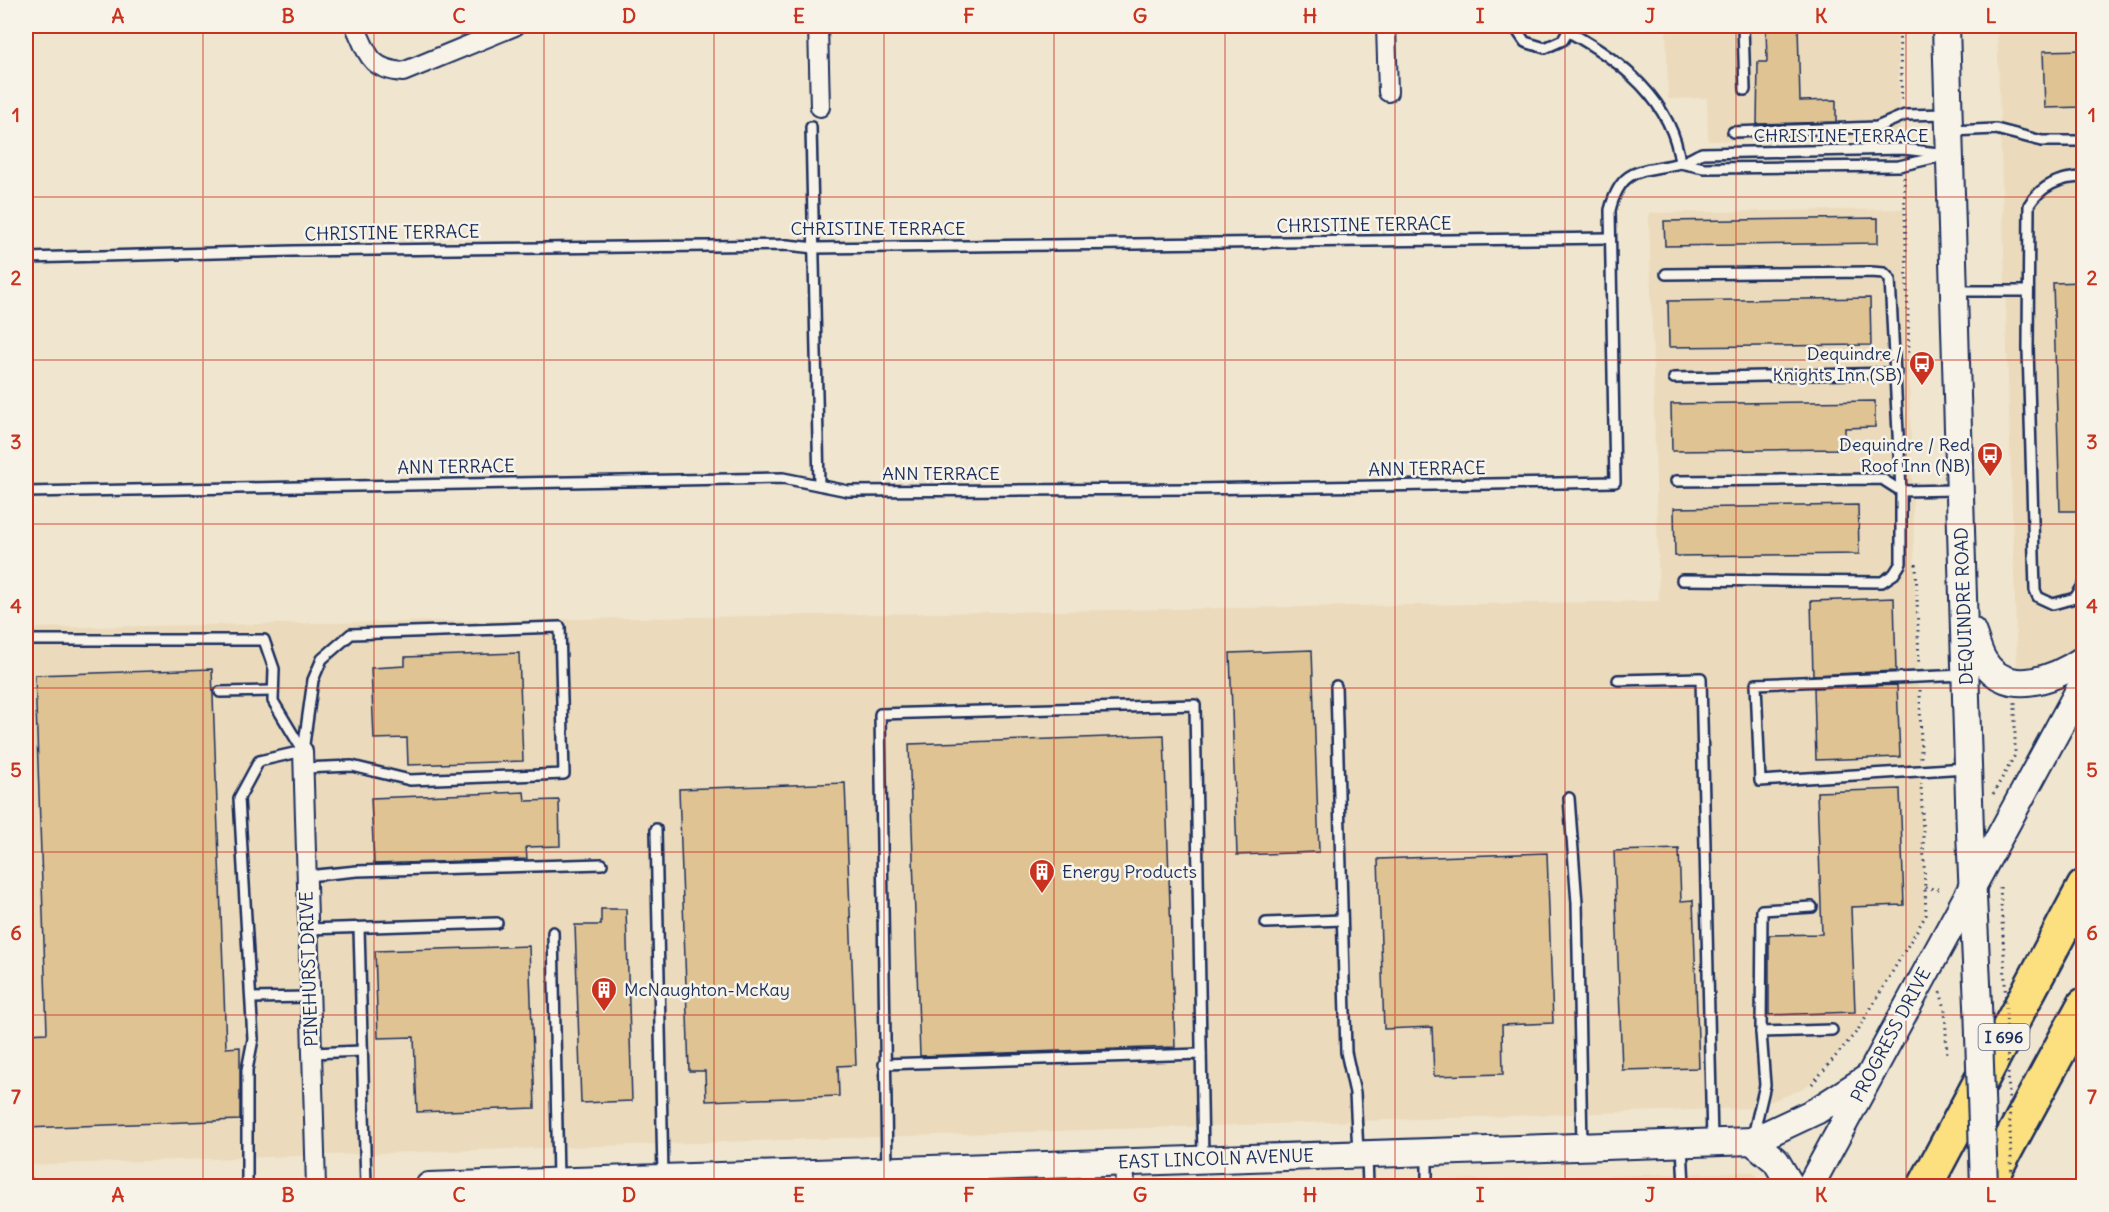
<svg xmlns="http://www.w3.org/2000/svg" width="2109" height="1212" font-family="Delius,sans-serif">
  <rect width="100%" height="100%" fill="#f0e5ce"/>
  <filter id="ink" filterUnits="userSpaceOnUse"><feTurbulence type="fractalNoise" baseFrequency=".0167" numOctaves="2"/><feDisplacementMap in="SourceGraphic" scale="12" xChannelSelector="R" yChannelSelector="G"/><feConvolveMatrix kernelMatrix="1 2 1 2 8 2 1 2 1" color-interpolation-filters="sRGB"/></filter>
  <g filter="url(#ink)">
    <!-- built -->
    <g fill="#ebdbbc">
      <polygon points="1666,26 1897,26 1900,137 1708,141 1707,98 1668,99"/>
      <polygon points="1997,26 2083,26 2083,640 2063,659 2038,669 2017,669"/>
      <polygon points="1904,209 1925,915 1858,1029 1812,1082 1798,1091 1753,1108 26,1165 26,628 1659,601 1649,213"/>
      <polygon points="1753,1172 1768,1186 1264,1186 1401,1181"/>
    </g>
    <!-- building -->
    <g fill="#dfc393" stroke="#1b2f5e" stroke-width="1.5">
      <polygon points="1766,26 1798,26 1800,101 1836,100 1836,122 1757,124 1758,62 1767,62"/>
      <polygon points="2084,50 2084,107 2045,108 2043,51"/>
      <polygon points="1878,218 1878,243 1665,246 1664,221"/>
      <polygon points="2084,282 2084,511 2060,511 2053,283"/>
      <polygon points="1870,298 1871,345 1669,347 1668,301"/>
      <polygon points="1875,401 1875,427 1845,428 1845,449 1672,451 1671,404"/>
      <polygon points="1858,505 1859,554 1675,556 1674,508"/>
      <polygon points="1894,598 1896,671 1813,675 1811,601"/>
      <polygon points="1312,650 1319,852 1237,855 1230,653"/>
      <polygon points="519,653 523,761 408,765 407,738 374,739 371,668 405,666 405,657"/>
      <polygon points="212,669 226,1048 240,1047 240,1120 26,1128 26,1034 47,1033 35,675"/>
      <polygon points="1897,685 1900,757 1816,760 1814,688"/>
      <polygon points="1164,735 1175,1047 920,1056 909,744"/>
      <polygon points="845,783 856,1065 838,1066 839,1096 706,1101 705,1071 689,1071 679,789"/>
      <polygon points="1900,789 1904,905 1851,907 1855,1012 1769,1015 1769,935 1822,934 1817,792"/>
      <polygon points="524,792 525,801 559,800 560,846 526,847 527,859 374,864 371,798"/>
      <polygon points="1679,849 1681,901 1693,900 1699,1068 1622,1070 1614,851"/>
      <polygon points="1547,853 1553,1023 1502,1025 1503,1074 1434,1076 1432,1027 1384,1029 1378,859"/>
      <polygon points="601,909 626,909 632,1101 581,1103 575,925 601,925"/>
      <polygon points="529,946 535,1108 417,1112 414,1037 378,1038 375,951"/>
    </g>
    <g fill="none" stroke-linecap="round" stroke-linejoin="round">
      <defs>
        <g id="lane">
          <polyline points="1514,26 1525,42 1545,48 1563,40 1571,26"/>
          <polyline points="1743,26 1745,90"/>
          <path d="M1569,32C1620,60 1673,101 1680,163"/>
          <polyline points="811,127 819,485"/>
          <polyline points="1951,131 1996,129 2042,141 2084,141"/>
          <polyline points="1733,132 1877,127 1905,115 1947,114"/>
          <polyline points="1680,163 1704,168 1899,166 1942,156"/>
          <path d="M2084,177C2060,177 2041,186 2029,205L2028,349L2035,590L2038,597L2053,604L2075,598L2084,584"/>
          <polyline points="26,258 294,251 787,245 815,248 1609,238"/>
          <polyline points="1666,274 1871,272 1884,273 1890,279 1901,491"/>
          <polyline points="1957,291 2028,291"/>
          <polyline points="1674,378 1897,373"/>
          <polyline points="1676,481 1882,479 1901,491"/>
          <path d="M26,492L783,478L848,491L1196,489L1615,482L1610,210C1622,164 1643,173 1680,163C1687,161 1695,156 1702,153L1903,149L1948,154"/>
          <polyline points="1682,580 1882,582 1894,574 1901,563 1901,491 1957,490"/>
          <polyline points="26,640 264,640 274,669 273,701 303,751"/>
          <polyline points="1965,675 1756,684 1760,781 1966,768"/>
          <polyline points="1618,680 1701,678 1712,1140"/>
          <polyline points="1336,686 1346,1052 1355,1093 1358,1152"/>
          <polyline points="220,692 273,691"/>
          <polyline points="303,751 313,680 322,659 351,634 560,627 564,774 410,780 352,766 303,768"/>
          <polyline points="1569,798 1577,903 1582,1145"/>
          <polyline points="656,829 663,1176"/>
          <polyline points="307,876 357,871 602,864"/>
          <polyline points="1266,923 1342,920"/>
          <polyline points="359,928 366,1186"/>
          <polyline points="308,929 497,923"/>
          <polyline points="553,932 558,1179"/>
          <polyline points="251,998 310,997"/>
          <polyline points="1761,1032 1832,1030"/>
          <polyline points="312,1053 362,1051"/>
          <polyline points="884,1064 1201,1054"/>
          <polyline points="1753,1136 1765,1085 1761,1032 1762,910 1812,907"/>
          <polyline points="1682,1146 1684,1186"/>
          <polyline points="1427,1154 1427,1186"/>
          <polyline points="1367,1156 1368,1186"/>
          <polyline points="887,1168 880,714 1195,705 1203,1158"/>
          <polyline points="26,1181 26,1186"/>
          <polyline points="247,1186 247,1070 253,1039 239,798 259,761 303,751"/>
        </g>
        <g id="street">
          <path d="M355,26C368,54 369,69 403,72L515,26"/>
          <polyline points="818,26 820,107"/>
          <polyline points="1386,26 1388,92"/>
          <polyline points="303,751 316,1186"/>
          <polyline points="1124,1162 1125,1186"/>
        </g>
        <g id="secondary">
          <polyline points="1946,26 1970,832 1978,1005"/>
          <path d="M1972,631C1976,640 1978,652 1984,661C2007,699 2056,678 2084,659"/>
          <polyline points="1752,1141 1776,1161 1791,1186"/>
          <polyline points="429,1186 1752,1141 1816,1111 1869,1077"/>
          <polyline points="1810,1186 2084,681"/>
        </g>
        <g id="highway">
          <polyline points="1925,1186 2084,887"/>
          <polyline points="1986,1186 2084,1005"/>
        </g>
      </defs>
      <!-- lane casing -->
      <use href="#lane" stroke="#1b2f5e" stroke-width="14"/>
      <!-- street casing -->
      <use href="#street" stroke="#1b2f5e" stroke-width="22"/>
      <!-- secondary casing -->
      <use href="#secondary" stroke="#1b2f5e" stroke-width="30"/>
      <!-- highway casing -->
      <use href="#highway" stroke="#1b2f5e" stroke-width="38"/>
      <!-- path -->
      <g stroke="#1b2f5e" stroke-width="3" stroke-dasharray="1.5 4.5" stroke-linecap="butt">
        <polyline points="1899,26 1902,102"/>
        <polyline points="1904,177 1909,354"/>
        <polyline points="1916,564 1919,665"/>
        <polyline points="1920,690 1921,758"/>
        <polyline points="1993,794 2015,755 2015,702"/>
        <polyline points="2000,887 2004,953"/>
        <polyline points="1925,888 1938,889"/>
        <polyline points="1940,992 1945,1008 1947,1057"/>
        <polyline points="1812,1084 1858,1030 1926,915 1921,783"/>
      </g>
      <!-- lane -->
      <use href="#lane" stroke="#f7f3e8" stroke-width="9"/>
      <!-- street -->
      <use href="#street" stroke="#f7f3e8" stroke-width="18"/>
      <!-- secondary -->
      <use href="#secondary" stroke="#f7f3e8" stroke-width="26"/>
      <!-- highway -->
      <use href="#highway" stroke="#fce080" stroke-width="33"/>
      <defs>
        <polyline id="secondary-bridge" points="1978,1005 1984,1186"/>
      </defs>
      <!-- secondary-bridge casing -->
      <use href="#secondary-bridge" stroke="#1b2f5e" stroke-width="30" stroke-linecap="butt"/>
      <!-- path-bridge -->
      <polyline stroke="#1b2f5e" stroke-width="3" stroke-dasharray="1.5 4.5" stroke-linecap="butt" points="2004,953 2012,1186"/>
      <!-- secondary-bridge -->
      <use href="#secondary-bridge" stroke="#f7f3e8" stroke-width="26"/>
    </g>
  </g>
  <!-- grid -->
  <path fill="none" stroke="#c8321e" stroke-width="1.5" stroke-opacity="0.55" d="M203,26V1186M374,26V1186M544,26V1186M714,26V1186M884,26V1186M1054,26V1186M1225,26V1186M1395,26V1186M1565,26V1186M1736,26V1186M1906,26V1186M26,197H2084M26,360H2084M26,524H2084M26,688H2084M26,852H2084M26,1015H2084"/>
  <!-- icons -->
  <defs>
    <symbol id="bus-pin" viewBox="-11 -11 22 30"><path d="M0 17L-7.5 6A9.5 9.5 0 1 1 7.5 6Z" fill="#c8321e" stroke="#f7f3e8"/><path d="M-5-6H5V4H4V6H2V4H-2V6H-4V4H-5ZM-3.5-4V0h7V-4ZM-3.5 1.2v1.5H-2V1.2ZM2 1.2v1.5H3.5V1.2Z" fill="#fff"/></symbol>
    <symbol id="building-pin" viewBox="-11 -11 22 30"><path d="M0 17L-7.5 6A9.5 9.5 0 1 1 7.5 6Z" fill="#c8321e" stroke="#f7f3e8"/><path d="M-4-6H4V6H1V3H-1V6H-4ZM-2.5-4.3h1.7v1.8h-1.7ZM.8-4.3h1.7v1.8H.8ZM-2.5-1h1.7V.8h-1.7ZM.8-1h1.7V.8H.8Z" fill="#fff"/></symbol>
  </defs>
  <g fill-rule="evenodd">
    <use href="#bus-pin" x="1907" y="349" width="30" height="40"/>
    <use href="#bus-pin" x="1975" y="440" width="30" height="40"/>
    <use href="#building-pin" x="1027" y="857" width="30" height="40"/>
    <use href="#building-pin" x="589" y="975" width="30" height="40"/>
  </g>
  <g text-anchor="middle" stroke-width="5" stroke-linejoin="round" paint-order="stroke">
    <!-- shield labels -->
    <rect fill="#f7f3e8" stroke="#5d6a87" stroke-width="1.5" x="1978.5" y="1024" width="51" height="26" rx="4.5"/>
    <g font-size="16" font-weight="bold" fill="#1b2f5e">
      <text x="2004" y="1043">I 696</text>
    </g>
    <!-- street labels -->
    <g font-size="18" fill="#1b2f5e" stroke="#f7f3e8">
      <text x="1841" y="142">CHRISTINE TERRACE</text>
      <text transform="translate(1364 225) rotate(-1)" y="6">CHRISTINE TERRACE</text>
      <text x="878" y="235">CHRISTINE TERRACE</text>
      <text transform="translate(392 233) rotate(-1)" y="6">CHRISTINE TERRACE</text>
      <text transform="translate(456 467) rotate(-1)" y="6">ANN TERRACE</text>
      <text transform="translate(1427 469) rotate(-1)" y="6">ANN TERRACE</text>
      <text x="941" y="480">ANN TERRACE</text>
      <text transform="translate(1964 606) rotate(-92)" y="6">DEQUINDRE ROAD</text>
      <text transform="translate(309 969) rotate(-92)" y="6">PINEHURST DRIVE</text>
      <text transform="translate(1891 1035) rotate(-62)" y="6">PROGRESS DRIVE</text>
      <text transform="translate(1216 1159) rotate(-2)" y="6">EAST LINCOLN AVENUE</text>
    </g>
    <!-- poi labels -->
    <g font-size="18" fill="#1b2f5e" stroke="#f7f3e8" text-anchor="end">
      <text x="1902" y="360">Dequindre /<tspan x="1902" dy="21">Knights Inn (SB)</tspan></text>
      <text x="1970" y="451">Dequindre / Red<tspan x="1970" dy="21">Roof Inn (NB)</tspan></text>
      <text x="1062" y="878" text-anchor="start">Energy Products</text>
      <text x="624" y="996" text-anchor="start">McNaughton-McKay</text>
    </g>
  </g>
  <!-- margin -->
  <rect width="2109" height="1212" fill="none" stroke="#f7f3e8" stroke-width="66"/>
  <rect x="33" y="33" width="2043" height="1146" fill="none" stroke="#c8321e" stroke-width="2"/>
  <g font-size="20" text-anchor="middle" font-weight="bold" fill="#c8321e">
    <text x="118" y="23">A</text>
    <text x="288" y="23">B</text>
    <text x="459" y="23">C</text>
    <text x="629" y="23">D</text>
    <text x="799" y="23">E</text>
    <text x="969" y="23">F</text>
    <text x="1140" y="23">G</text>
    <text x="1310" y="23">H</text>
    <text x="1480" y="23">I</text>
    <text x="1650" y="23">J</text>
    <text x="1821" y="23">K</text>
    <text x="1991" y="23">L</text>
    <text x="16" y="122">1</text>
    <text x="2092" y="122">1</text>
    <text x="16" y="285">2</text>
    <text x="2092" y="285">2</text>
    <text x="16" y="449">3</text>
    <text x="2092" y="449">3</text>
    <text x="16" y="613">4</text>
    <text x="2092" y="613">4</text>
    <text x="16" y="777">5</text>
    <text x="2092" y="777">5</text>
    <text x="16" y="940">6</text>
    <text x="2092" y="940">6</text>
    <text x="16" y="1104">7</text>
    <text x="2092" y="1104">7</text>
    <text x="118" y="1202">A</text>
    <text x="288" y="1202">B</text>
    <text x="459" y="1202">C</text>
    <text x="629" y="1202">D</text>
    <text x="799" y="1202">E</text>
    <text x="969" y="1202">F</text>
    <text x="1140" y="1202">G</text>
    <text x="1310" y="1202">H</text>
    <text x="1480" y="1202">I</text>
    <text x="1650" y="1202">J</text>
    <text x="1821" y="1202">K</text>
    <text x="1991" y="1202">L</text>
  </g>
</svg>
